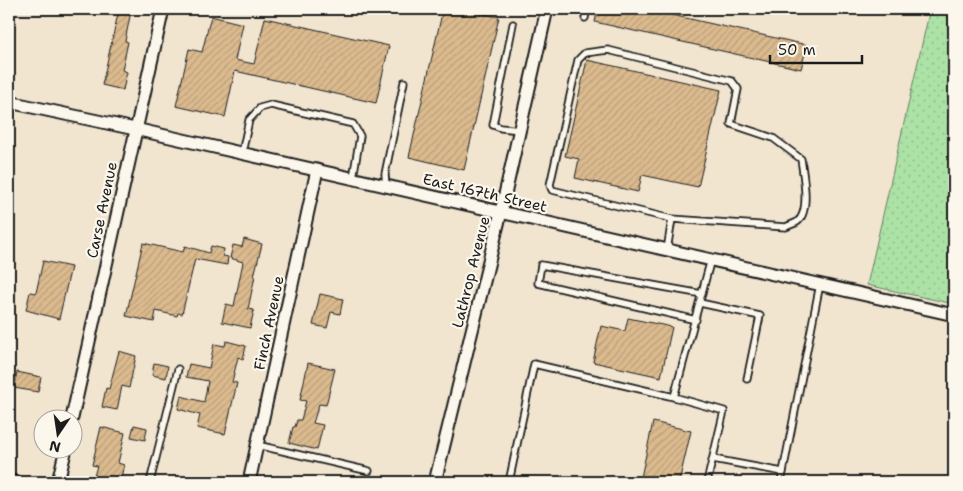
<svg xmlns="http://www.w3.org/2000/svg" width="963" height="491" font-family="'Shantell Sans',sans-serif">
  <defs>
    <pattern id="grass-dots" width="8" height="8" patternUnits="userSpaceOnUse" patternTransform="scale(1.25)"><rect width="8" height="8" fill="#ace2a5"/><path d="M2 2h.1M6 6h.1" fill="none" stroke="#93c18d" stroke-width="1.8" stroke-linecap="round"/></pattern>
    <pattern id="building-hatch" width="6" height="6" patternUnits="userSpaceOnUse" patternTransform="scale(1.25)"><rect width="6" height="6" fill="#dbba8e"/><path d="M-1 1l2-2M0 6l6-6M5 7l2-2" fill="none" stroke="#bb9f7a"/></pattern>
  </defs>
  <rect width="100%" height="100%" fill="#f1e5d0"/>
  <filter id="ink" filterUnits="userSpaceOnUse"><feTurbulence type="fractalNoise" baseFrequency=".02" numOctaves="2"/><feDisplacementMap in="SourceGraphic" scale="10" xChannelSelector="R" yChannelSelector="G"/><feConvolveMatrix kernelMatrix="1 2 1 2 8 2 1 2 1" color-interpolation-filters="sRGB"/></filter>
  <g filter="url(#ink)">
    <!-- grass -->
    <polygon fill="url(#grass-dots)" stroke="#647f60" points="930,9 954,9 954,304 867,285"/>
    <!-- building -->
    <g fill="url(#building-hatch)" stroke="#1c1c1c">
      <polygon points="119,9 131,11 125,41 128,42 122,70 127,72 123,90 102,85"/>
      <polygon points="443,9 461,9 499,17 464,170 409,157"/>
      <polygon points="598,9 645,9 807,45 801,69 595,22"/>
      <polygon points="211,16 243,24 235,60 254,64 265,18 389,46 376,103 235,71 225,117 176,106 189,49 202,52"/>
      <polygon points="587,60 721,90 698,187 642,175 638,192 575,178 579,159 565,156"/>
      <polygon points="244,239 262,244 254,276 255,276 248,309 254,310 250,328 222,322 226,304 234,306 243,262 230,258 233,245 242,247"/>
      <polygon points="143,243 183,252 185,246 209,253 211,246 224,249 223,256 228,257 227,265 195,259 182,314 178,313 177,316 156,311 154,322 126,316"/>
      <polygon points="43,261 71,267 59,319 26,310 30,292 36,293"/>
      <polygon points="320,294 343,299 340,314 331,312 327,328 313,325"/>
      <polygon points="628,318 672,327 661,377 593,362 601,326 625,331"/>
      <polygon points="226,341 246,346 243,359 238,357 232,382 237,383 225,434 197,428 200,415 178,409 181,396 204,402 208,381 186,377 189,364 209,368 214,344 225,346"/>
      <polygon points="119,351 136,356 129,388 122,386 117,410 102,407 106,388 109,389"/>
      <polygon points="154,363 168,366 166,378 152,375"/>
      <polygon points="308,363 335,369 326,405 319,404 313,423 323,425 317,450 289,443 293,427 295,427 297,420 301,420 306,401 300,400"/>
      <polygon points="17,372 41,377 38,392 14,388"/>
      <polygon points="653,422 691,431 679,482 640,482"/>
      <polygon points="134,425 147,428 145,440 131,437"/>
      <polygon points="101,427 125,433 118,463 124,465 120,482 94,476 97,466 92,465"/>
    </g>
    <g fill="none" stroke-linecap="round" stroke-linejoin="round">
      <defs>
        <g id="service">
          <polyline points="585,18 587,9"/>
          <polyline points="513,24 493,125 501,128 520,130"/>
          <polyline points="242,153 249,120 260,108 271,105 353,124 360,136 353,178"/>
          <polyline points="386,186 385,174 404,82"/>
          <path d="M667,250L672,219L786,227C789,225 794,224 797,222C811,212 803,174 801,159L773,138L731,124L738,89L732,81L608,50L585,53L578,60L550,185L552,190L672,219"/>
          <polyline points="700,303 760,316 747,379"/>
          <polyline points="696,320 538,283 541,265 702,294"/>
          <polyline points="674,397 724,411 707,482"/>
          <polyline points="257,445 369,471"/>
          <polyline points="713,459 783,472"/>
          <polyline points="150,482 178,369"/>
          <polyline points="509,482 534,364 674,397 711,259"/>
          <polyline points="781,482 820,284"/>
        </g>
        <g id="minor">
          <polyline points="9,102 135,129 954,315"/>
          <polyline points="72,418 163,9"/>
          <polyline points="9,480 17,482"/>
          <polyline points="58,482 66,448"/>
          <polyline points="249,482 317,170"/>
          <polyline points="435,482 501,212 547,9"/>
        </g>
      </defs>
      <!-- service casing -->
      <use href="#service" stroke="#1c1c1c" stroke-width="9"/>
      <!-- minor casing -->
      <use href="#minor" stroke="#1c1c1c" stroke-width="15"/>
      <!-- service -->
      <use href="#service" stroke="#fbf7ec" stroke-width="5.5"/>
      <!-- minor -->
      <use href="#minor" stroke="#fbf7ec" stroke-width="11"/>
    </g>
  </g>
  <g text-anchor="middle" stroke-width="4.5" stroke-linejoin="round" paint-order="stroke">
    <!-- street labels -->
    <g font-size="15" fill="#1c1c1c" stroke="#fbf7ec">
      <text transform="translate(485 193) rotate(13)" y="5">East 167th Street</text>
      <text transform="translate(102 210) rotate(-78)" y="5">Carse Avenue</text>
      <text transform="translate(471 272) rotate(-76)" y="5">Lathrop Avenue</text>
      <text transform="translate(269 323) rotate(-78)" y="5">Finch Avenue</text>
    </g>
  </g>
  <!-- margin -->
  <rect width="963" height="491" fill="none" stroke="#fbf7ec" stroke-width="30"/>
  <rect x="15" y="15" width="933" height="461" fill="none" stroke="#1c1c1c" stroke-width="2" filter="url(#ink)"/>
  <!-- north arrow -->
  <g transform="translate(58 434) rotate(193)"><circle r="24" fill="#fbf7ec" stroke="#a29f99"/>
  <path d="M0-4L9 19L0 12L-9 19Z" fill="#1c1c1c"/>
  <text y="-8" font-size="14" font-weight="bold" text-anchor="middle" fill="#1c1c1c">N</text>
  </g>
  <!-- scale -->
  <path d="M770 55v8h92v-8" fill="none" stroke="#1c1c1c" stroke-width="2.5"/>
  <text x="778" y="55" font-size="15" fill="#1c1c1c" stroke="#fbf7ec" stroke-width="4" paint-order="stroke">50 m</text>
</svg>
